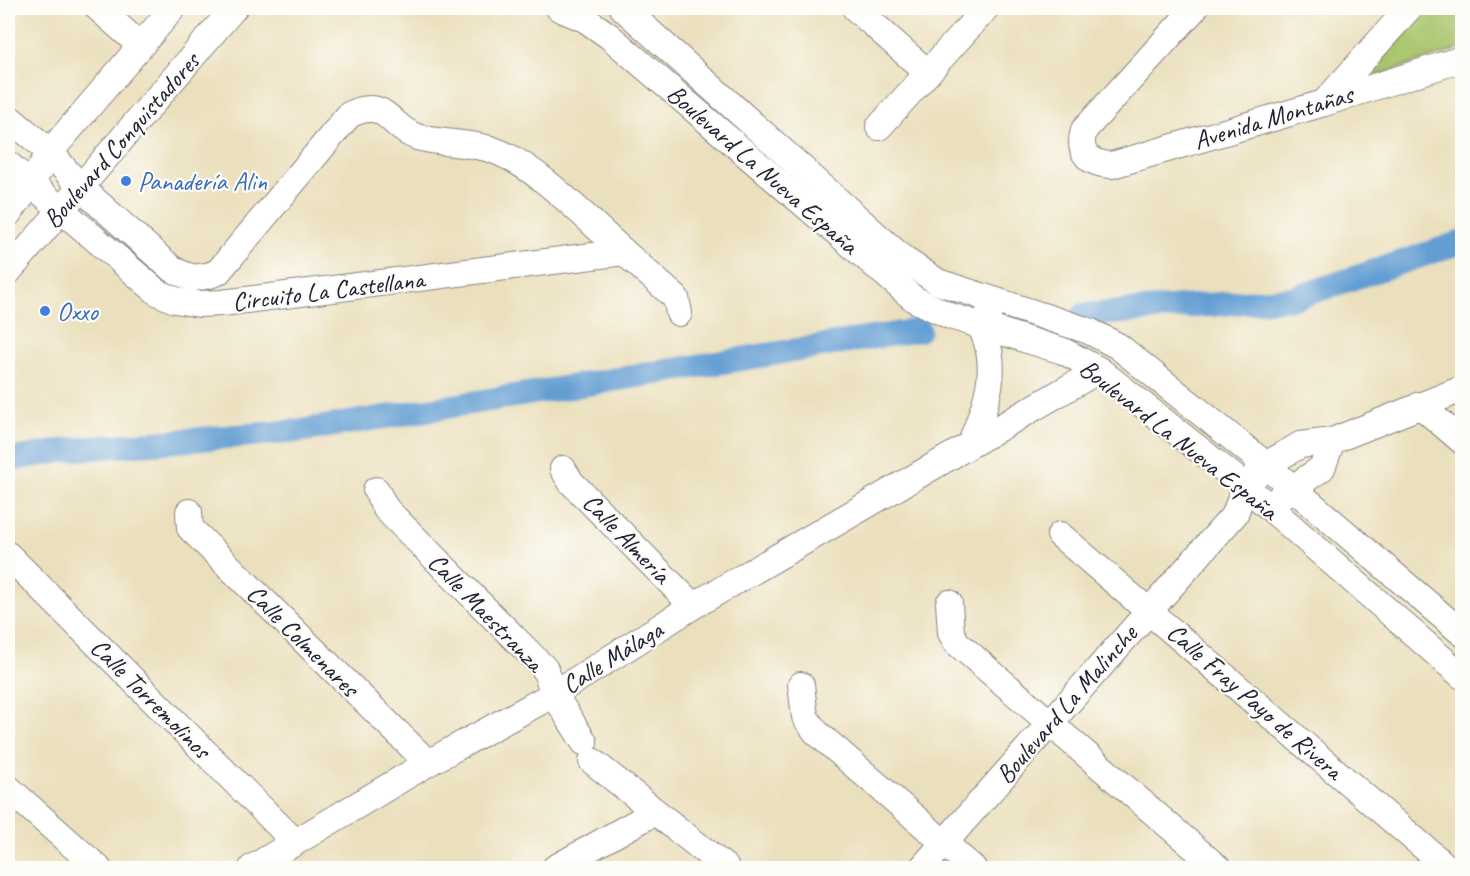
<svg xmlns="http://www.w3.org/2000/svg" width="1470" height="876" font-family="Caveat,sans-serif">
  <rect width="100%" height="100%" fill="#fdfcf7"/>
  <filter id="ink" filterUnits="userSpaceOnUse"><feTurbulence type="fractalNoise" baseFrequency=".0167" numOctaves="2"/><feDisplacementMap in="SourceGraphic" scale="12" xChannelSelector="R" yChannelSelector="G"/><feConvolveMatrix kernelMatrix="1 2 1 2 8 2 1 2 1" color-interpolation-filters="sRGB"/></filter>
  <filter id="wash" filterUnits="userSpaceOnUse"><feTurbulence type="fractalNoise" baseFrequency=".008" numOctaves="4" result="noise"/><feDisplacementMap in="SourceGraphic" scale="24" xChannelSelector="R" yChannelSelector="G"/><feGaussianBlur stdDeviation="1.35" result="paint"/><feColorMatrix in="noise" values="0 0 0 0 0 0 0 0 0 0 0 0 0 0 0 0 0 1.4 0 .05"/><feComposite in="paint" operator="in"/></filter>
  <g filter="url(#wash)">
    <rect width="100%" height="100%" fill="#ebe0bd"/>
    <!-- green -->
    <polygon fill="#a9c56c" stroke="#667454" stroke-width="1.5" points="1428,8 1462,8 1462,48 1378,75 1372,70"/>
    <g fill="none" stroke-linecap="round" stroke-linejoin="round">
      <!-- canal -->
      <g stroke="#649ed3" stroke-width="24">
        <polyline points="1084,315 1294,298 1462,242"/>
        <polyline points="8,460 67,450 299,431 919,330"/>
      </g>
    </g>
  </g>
  <g filter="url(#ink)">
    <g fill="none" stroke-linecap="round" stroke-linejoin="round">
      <defs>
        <g id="minor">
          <polyline points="98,8 140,45"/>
          <polyline points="559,8 585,19 609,36 914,299 950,316 1063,351 1099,370 1245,486 1462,676"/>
          <polyline points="623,8 903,259 938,282 1089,331 1118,346 1266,465 1462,633"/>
          <polyline points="855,8 928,73"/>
          <path d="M1195,8L1084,130C1077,153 1089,164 1112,165L1324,103L1462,59"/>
          <polyline points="1324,103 1409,8"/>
          <path d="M8,117L50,152L81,188L171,268C189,279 198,280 218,272L349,115C387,96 388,127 417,137C441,144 467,142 490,149C535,163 587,220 624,252L222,303L199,304L175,300L157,292L8,164"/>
          <polyline points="879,127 986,8"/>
          <polyline points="8,214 31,184 50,152 173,8"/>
          <polyline points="624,252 676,298 679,313"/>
          <polyline points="8,272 234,8"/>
          <polyline points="1420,405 1462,441"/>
          <path d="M971,443C986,405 1002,365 980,326L988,315"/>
          <polyline points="563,469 571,482 693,606"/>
          <polyline points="376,490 386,509 545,669 554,694 584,742"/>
          <polyline points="1280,497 1322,468 1332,441"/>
          <polyline points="189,512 190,528 428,763"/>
          <polyline points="1060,535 1448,868"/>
          <polyline points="8,555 295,842"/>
          <polyline points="949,603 951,633 957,643 1218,868"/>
          <polyline points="801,685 805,717 816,732 973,868"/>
          <polyline points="592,761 726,868"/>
          <polyline points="8,788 98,868"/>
          <polyline points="252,868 428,763 554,694 693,606 1099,370"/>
          <polyline points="555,868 655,812"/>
          <polyline points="922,868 1235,514 1245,486 1266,465 1300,445 1332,441 1462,389"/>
        </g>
      </defs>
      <!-- minor casing -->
      <use href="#minor" stroke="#86817c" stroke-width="28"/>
      <!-- minor -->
      <use href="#minor" stroke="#fff" stroke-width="26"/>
    </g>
  </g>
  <!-- markers -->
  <g fill="#3f7fe0" stroke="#fdfcf7" stroke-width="2">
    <circle cx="126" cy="181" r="6"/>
    <circle cx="45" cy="311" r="6"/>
  </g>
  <g text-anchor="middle" stroke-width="4.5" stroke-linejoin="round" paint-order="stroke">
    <!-- street labels -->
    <g font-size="26" fill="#22223b" stroke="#fdfcf7">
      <text transform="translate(1273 117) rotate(-17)" y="9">Avenida Montañas</text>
      <text transform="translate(121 140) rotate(-49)" y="9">Boulevard Conquistadores</text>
      <text transform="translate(763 169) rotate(41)" y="9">Boulevard La Nueva España</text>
      <text transform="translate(328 290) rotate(-7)" y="9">Circuito La Castellana</text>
      <text transform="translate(1179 439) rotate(38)" y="9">Boulevard La Nueva España</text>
      <text transform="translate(627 538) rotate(46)" y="9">Calle Almería</text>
      <text transform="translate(486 612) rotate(46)" y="9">Calle Maestranza</text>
      <text transform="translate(303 640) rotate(45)" y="9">Calle Colmenares</text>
      <text transform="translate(612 657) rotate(-32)" y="9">Calle Málaga</text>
      <text transform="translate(151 698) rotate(45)" y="9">Calle Torremolinos</text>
      <text transform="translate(1255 701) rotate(41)" y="9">Calle Fray Payo de Rivera</text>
      <text transform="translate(1066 704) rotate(-49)" y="9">Boulevard La Malinche</text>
    </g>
    <!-- shop labels -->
    <g font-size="26" fill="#366cbe" stroke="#fdfcf7" text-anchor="start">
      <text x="138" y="190">Panadería Alin</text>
      <text x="57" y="320">Oxxo</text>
    </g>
  </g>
  <!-- margin -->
  <rect width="1470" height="876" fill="none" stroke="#fdfcf7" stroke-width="30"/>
</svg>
